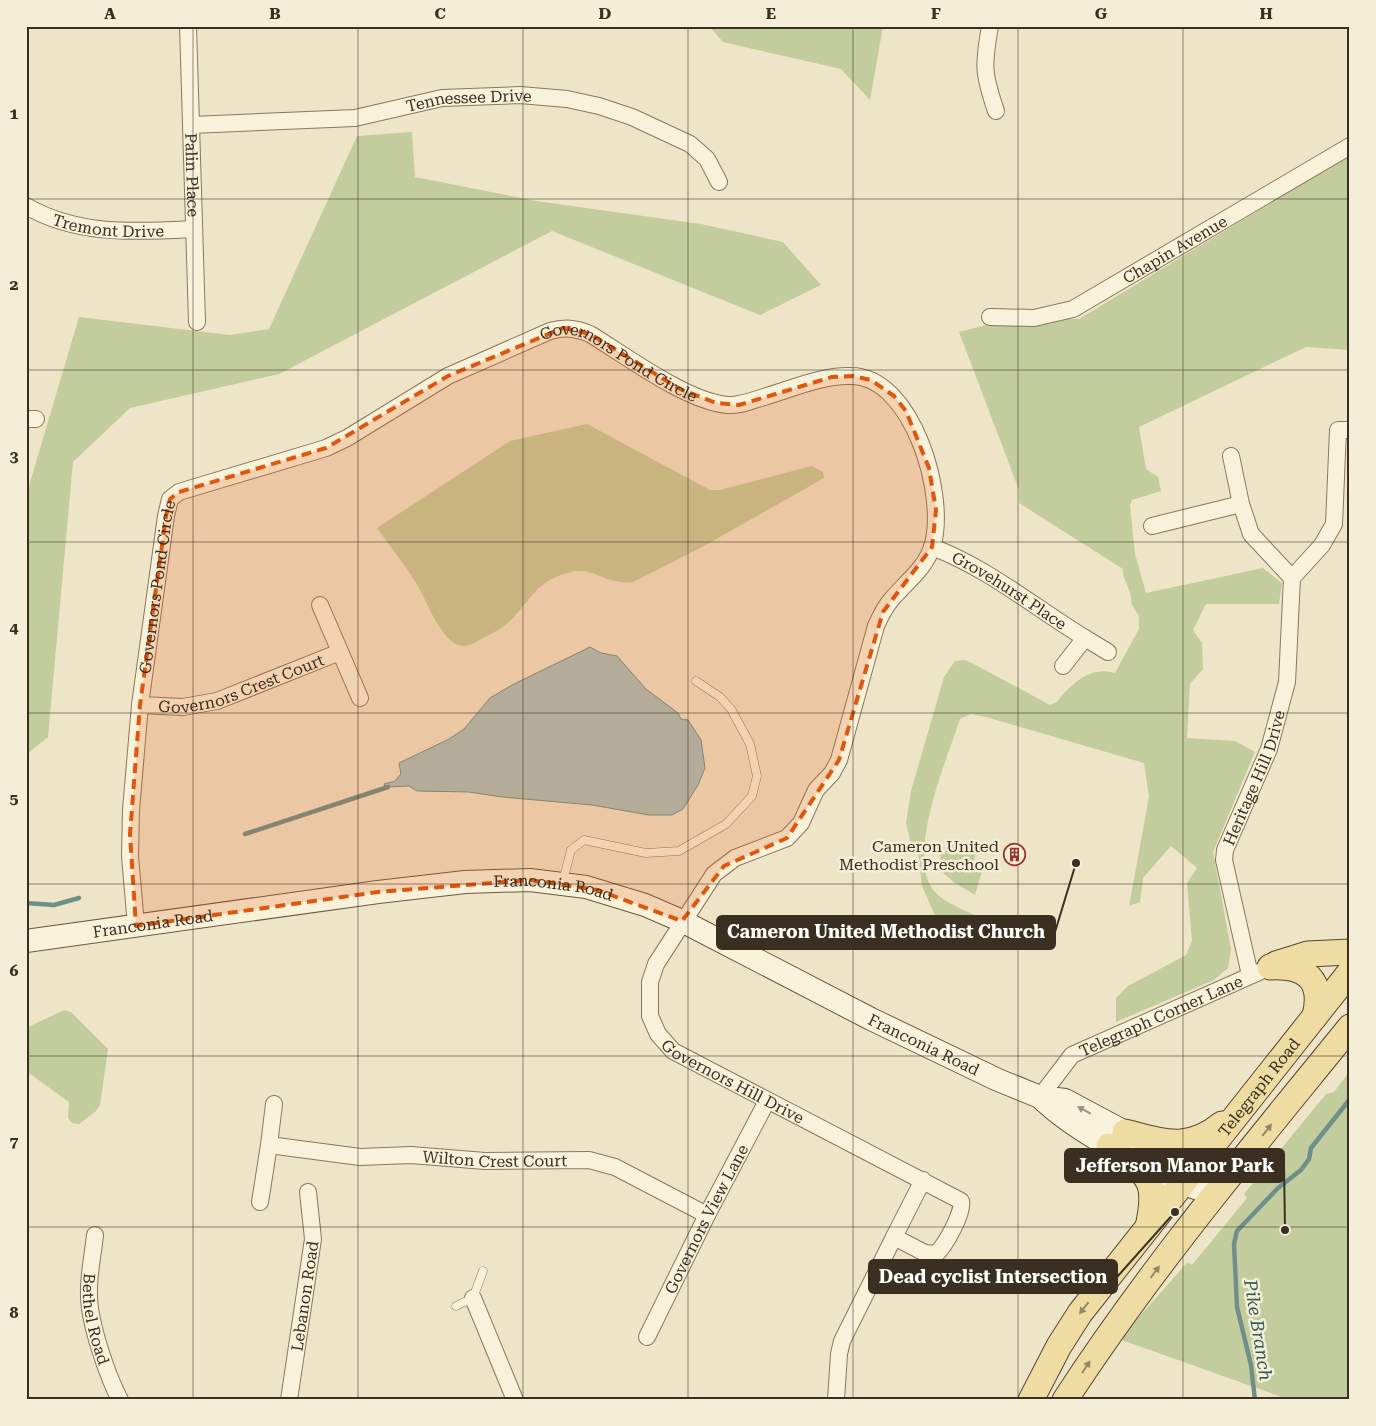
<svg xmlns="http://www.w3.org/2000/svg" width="1376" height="1426" font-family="'Roboto Serif',serif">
  <rect width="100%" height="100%" fill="#eee5c8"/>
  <!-- green -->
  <g fill="#c3cc9c">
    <polygon points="709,26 883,26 870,100 841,69 723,42"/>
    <polygon points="412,132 415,177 536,201 701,224 783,242 821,285 760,315 552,231 279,374 130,408 73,462 48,737 26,755 26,496 79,317 230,335 269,329 357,136"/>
    <path d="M1350,155V350L1306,347L1139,427L1146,469L1158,477L1161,491L1132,500L1130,505L1135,554L1146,593L1263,568L1282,583L1279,604H1206L1193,630L1202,643L1203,669L1190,684L1187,738L1235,741L1255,752L1213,852L1231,949L1228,968L1214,980L1116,1022V998L1128,986L1186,955L1192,941L1187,883L1197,868L1171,846L1143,878L1140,902L1129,906L1149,797L1144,763L986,717L971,714L960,719C948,757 901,864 938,895C949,905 978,916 993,923L995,932L989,940L950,923L938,922L922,886L918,850L911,844L906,823L911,791L944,677L955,661L965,660L976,665L1050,705C1059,702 1059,698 1065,692C1080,677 1094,667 1115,673L1139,629V616L1132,605L1130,592L1123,575V569L1019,503V490L959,332L1009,319H1079Z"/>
    <path d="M587,424L710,490H720L812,466L823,472L824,478L704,546L633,582C607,586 592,566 571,572C537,581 534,595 513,618C504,628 493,633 481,639C476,642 470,646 464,646C443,646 428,604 419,588C407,567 391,548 377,528L510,441Z"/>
    <polygon points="948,840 976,847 973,868 982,871 975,895 955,883 943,873 940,854 945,854"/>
    <polygon points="64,1010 71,1012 108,1049 100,1105 96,1111 79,1124 72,1123 68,1118 69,1102 26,1071 26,1028"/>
    <polygon points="1350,1071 1350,1400 1290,1400 1119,1339 1188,1262 1192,1265 1247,1198 1244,1194 1326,1094 1334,1092"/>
  </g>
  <!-- water -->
  <polygon fill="#a9c2bc" stroke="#6f908a" points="590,647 601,653 617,656 646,689 678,713 681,719 688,720 701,740 705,768 698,785 683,809 672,815 649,815 592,805 502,797 469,792 417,791 409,786 385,787 384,784 395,781 401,774 399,763 449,739 464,729 490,698 512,685"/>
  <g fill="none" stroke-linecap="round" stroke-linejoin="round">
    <!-- stream -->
    <g stroke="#6f908a" stroke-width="4.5">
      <polyline points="245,834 388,787"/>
      <polyline points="26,903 54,905 79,898"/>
      <polyline points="1255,1400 1251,1365 1237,1307 1234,1244 1237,1231 1278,1188 1301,1170 1309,1159 1311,1148 1350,1099"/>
    </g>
    <defs>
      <g id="lane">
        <polyline points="563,881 571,850 584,840 646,853 679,851 726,824 752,796 757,776 750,744 731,709 720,697 696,681"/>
        <polyline points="456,1306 473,1298 483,1271"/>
      </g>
      <g id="street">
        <path id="s1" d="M188,26L197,322"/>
        <path d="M990,26C983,66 983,73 996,111"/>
        <path id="s2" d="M191,125L355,118L442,98L520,95L567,99L599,106L632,117L690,144L707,159L719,182"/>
        <path id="s3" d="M26,206C78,236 136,232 194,229"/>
        <path id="s4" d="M990,317L1034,318L1073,309L1350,146"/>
        <polyline points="26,419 36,419"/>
        <polyline points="1231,456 1241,504 1251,534 1292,578"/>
        <polyline points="1152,526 1241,504"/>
        <path id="s5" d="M932,547C988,568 1034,607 1085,638L1063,666"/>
        <polyline points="1292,578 1322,545 1334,524 1338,430 1350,430"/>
        <polyline points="320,605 360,698"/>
        <polyline points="1085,638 1108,652"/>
        <path id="s6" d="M140,705L183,707L217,701L340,652"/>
        <path id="s7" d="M136,926L130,856L131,810L140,705L166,516L170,499L179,492L326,448L347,438L448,376L550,331C565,327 575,328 590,334C626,356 686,401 727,405C739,406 751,401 764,397C791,389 822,375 851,376C913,376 948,498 932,547C925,569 905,583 891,600C884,608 880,617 876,626L839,760L832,773L816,790L801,823L787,838L735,858L714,874L656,964L650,982V1016L658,1034L673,1051L961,1201C964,1212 945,1246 936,1254L925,1253L894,1237L842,1341L839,1354L836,1400"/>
        <path id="s8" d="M1250,975L1224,860L1225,850L1269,749L1287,682L1292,578"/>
        <path id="s9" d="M1040,1097L1072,1055L1259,972"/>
        <path id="s10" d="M274,1104L269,1145L360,1157L411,1155L485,1161L589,1160L615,1167L707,1215"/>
        <polyline points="260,1202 269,1145"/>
        <path id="s11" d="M95,1235C93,1255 88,1276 89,1297C90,1325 107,1375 120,1400"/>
        <polyline points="894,1237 923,1180"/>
        <polyline points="473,1298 515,1400"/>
        <path id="s12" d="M647,1337L707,1215L767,1101"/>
        <path id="s13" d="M289,1400L313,1239L308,1192"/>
      </g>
      <g id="secondary">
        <path id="s14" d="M26,941L378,892L465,882L530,880L586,887L645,905L682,921L871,1019L998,1080L1040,1097L1065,1100L1194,1169L1215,1195"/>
        <path d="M1040,1097C1074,1131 1153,1173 1198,1189"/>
      </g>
      <g id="primary">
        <polyline points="1276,964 1308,954 1350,952"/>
        <path d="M1270,967C1305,965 1324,979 1315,1016"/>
        <path d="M1125,1132C1164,1142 1188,1152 1222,1124"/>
        <path d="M1109,1146C1147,1176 1159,1176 1148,1227"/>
        <path id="s15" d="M1031,1400L1059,1346L1080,1313L1350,972"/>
        <path d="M1065,1400C1150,1269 1252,1148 1350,1027"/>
      </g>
    </defs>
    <!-- lane casing -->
    <use href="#lane" stroke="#89785d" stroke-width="9"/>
    <!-- street casing -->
    <use href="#street" stroke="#89785d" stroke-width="18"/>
    <!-- secondary casing -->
    <use href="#secondary" stroke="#6b5940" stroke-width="24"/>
    <!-- primary casing -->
    <use href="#primary" stroke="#584531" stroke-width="27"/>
    <!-- lane -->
    <use href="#lane" stroke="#f8f2db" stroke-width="8"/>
    <!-- street -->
    <use href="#street" stroke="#f8f2db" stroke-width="16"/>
    <!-- secondary -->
    <use href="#secondary" stroke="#f8f2db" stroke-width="22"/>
    <!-- primary -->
    <use href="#primary" stroke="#efdca2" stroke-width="25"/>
  </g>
  <!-- one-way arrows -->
  <defs><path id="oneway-solid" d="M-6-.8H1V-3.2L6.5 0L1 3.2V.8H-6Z" transform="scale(1.25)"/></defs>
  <use fill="#99907e" href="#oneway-solid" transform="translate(1084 1110) rotate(-152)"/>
  <g fill="#948661">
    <use href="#oneway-solid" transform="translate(1267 1130) rotate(-52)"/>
    <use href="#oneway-solid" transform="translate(1155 1272) rotate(-53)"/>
    <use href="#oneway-solid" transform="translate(1084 1308) rotate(128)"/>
    <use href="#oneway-solid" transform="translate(1086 1367) rotate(-57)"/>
  </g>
  <!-- marked area -->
  <path fill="#df570d" fill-opacity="0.2" stroke="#df570d" stroke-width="4" stroke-dasharray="10 6" stroke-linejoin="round" d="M563,328L590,334L680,389L716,403L739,405L832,377L853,376L871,380L894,396L906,411L929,468L936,510L932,547L883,612L839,760L787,838L724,866L682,921L597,890L530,880L378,892L136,926L130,834L140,705L166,516L170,499L179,492L326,448L448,376Z"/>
  <!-- grid -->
  <path fill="none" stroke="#3a2f20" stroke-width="1" stroke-opacity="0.55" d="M193,26V1400M358,26V1400M523,26V1400M688,26V1400M853,26V1400M1018,26V1400M1183,26V1400M26,199H1350M26,370H1350M26,542H1350M26,713H1350M26,884H1350M26,1056H1350M26,1227H1350"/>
  <!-- icons -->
  <defs>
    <symbol id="building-ring" viewBox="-11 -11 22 22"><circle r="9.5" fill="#f5eed7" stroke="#97342e" stroke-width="1.5"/><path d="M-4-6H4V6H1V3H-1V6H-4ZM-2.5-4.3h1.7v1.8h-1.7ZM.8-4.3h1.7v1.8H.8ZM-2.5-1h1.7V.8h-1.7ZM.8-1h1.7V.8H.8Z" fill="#97342e"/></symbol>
  </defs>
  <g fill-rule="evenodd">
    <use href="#building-ring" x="1002" y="842" width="25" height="25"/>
  </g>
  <g text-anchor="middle" stroke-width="5" stroke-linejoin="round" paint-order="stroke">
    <!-- street labels -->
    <g font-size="16" fill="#3a2f20" stroke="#f5eed7">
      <text dy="6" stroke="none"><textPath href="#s2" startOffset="280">Tennessee Drive</textPath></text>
      <text dy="6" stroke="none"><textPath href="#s1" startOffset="149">Palin Place</textPath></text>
      <text dy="6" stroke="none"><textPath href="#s3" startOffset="86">Tremont Drive</textPath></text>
      <text dy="6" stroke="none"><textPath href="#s4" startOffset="202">Chapin Avenue</textPath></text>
      <text dy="6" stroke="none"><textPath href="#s7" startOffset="925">Governors Pond Circle</textPath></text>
      <text dy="6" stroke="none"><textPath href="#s7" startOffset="341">Governors Pond Circle</textPath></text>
      <text dy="6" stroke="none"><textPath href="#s5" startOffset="89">Grovehurst Place</textPath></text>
      <text dy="6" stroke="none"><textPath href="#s6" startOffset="105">Governors Crest Court</textPath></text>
      <text dy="6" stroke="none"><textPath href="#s8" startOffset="206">Heritage Hill Drive</textPath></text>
      <text dy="6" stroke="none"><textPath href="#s14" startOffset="532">Franconia Road</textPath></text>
      <text dy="6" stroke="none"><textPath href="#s14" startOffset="128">Franconia Road</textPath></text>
      <text dy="6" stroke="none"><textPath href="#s9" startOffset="150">Telegraph Corner Lane</textPath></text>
      <text dy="6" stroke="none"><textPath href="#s14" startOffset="938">Franconia Road</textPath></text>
      <text dy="6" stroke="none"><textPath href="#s7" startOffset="2064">Governors Hill Drive</textPath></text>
      <text dy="6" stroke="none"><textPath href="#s15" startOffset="388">Telegraph Road</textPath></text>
      <text dy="6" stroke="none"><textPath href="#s10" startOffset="268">Wilton Crest Court</textPath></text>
      <text dy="6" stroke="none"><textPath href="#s12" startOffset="132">Governors View Lane</textPath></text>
      <text dy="6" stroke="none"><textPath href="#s13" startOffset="105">Lebanon Road</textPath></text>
      <text dy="6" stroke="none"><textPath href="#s11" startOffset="85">Bethel Road</textPath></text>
    </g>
    <!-- poi labels -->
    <g font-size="16" fill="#3a2f20" stroke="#f5eed7" text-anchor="end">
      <text x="999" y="852">Cameron United<tspan x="999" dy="18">Methodist Preschool</tspan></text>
    </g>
    <!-- water labels -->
    <g font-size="18" font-style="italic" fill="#305959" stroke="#f5eed7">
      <text transform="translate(1258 1330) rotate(81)" y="6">Pike Branch</text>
    </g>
  </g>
  <!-- callouts -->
  <path fill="none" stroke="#3a2f20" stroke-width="2" d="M1076 863L1055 932M1285 1230L1284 1165M1175 1212L1117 1277"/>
  <g fill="#3a2f20" stroke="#f5eed7" stroke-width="2">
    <circle cx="1076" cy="863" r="5"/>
    <circle cx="1285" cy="1230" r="5"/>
    <circle cx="1175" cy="1212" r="5"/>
  </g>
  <g fill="#3a2f20" stroke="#3a2f20" stroke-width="2">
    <rect x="717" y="916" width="338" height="33" rx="5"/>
    <rect x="1065" y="1149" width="219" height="33" rx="5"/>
    <rect x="869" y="1260" width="248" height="33" rx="5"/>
  </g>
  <g font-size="18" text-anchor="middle" font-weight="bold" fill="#fff">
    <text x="886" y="938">Cameron United Methodist Church</text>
    <text x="1175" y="1172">Jefferson Manor Park</text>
    <text x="993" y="1283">Dead cyclist Intersection</text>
  </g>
  <!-- border -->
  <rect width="1376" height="1426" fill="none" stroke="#f5eed7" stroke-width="55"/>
  <rect x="28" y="28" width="1320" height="1370" fill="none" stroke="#3a2f20" stroke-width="2"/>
  <g font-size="16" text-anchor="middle" font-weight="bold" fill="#3a2f20">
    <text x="110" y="19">A</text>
    <text x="275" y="19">B</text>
    <text x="440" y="19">C</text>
    <text x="605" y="19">D</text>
    <text x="771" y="19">E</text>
    <text x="936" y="19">F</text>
    <text x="1101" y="19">G</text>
    <text x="1266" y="19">H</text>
    <text x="14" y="119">1</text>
    <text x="14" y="290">2</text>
    <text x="14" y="462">3</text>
    <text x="14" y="633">4</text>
    <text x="14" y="804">5</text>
    <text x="14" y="976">6</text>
    <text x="14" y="1147">7</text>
    <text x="14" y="1318">8</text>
  </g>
</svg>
